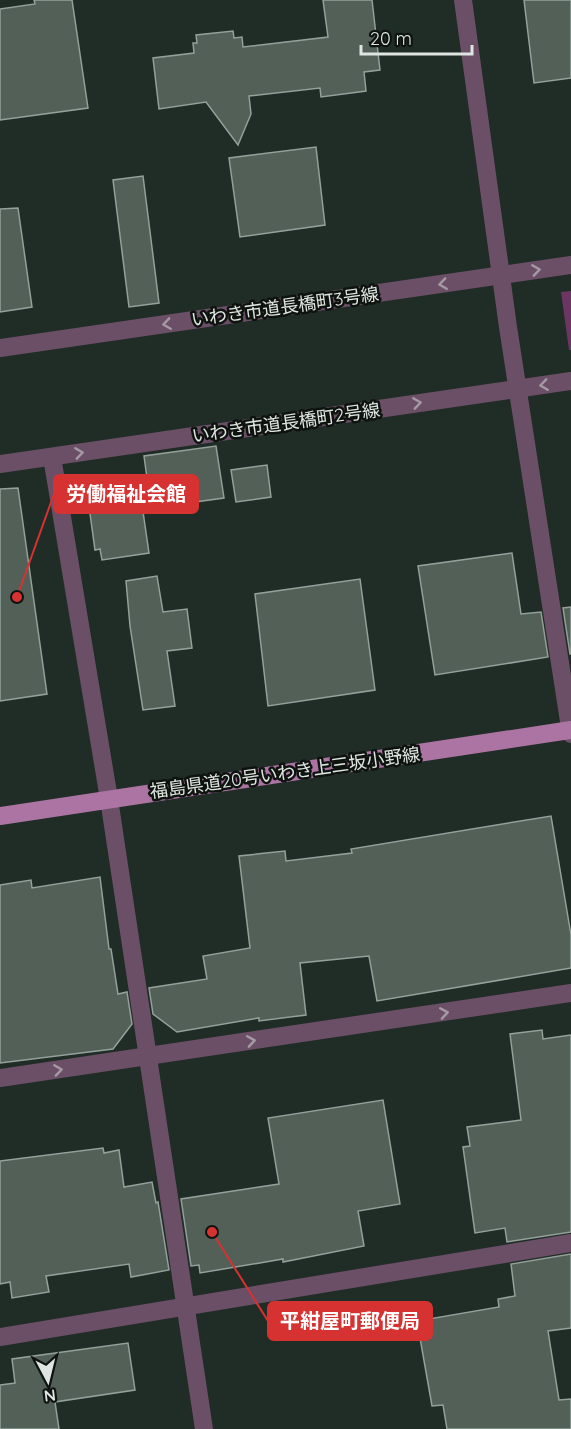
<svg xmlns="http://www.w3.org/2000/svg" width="571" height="1429" font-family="Quicksand,'Noto Sans JP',sans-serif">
  <rect width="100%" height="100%" fill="#202c26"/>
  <!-- green -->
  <polygon fill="#6b3662" points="571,291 571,350 569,350 561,292"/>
  <!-- building -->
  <g fill="#526058" stroke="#93a19a" stroke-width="1.5">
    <polygon points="34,0 72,0 88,108 0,120 0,9 35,4"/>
    <polygon points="323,0 372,0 380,70 364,72 366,91 321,97 320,88 249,96 251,114 238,145 206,102 159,109 153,58 194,53 193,43 197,43 196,35 233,31 234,38 242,37 243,47 328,37"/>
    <polygon points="524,0 571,0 571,78 534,83"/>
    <polygon points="316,147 325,225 240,237 229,158"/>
    <polygon points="143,176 159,303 129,307 113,180"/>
    <polygon points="18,208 32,307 0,312 0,209"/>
    <polygon points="216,446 224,498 151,508 144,456"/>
    <polygon points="267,465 271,497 236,502 231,470"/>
    <polygon points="18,488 47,694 0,701 0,489"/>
    <polygon points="140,491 149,553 102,560 100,549 95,550 88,499"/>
    <polygon points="512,553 521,614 541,612 548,657 435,675 418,566"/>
    <polygon points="157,576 163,612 187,609 192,648 167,651 175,706 143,710 130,626 126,581"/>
    <polygon points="360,579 375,690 268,706 255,594"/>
    <polygon points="571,607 571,654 570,654 563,608"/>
    <polygon points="551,816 571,935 571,968 377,1001 369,956 300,963 306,1015 259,1021 259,1018 177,1032 153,1014 149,988 207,979 203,956 250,948 239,856 285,851 286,861 352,853 351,849"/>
    <polygon points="100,877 109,949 111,949 118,994 127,992 132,1024 113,1049 0,1063 0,885 31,880 32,888"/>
    <polygon points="542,1030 543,1039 571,1035 571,1232 507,1242 505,1228 475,1233 463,1147 470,1146 467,1127 521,1120 510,1034"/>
    <polygon points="383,1100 400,1204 358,1211 364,1246 283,1262 283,1259 200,1273 199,1265 191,1266 181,1199 279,1184 268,1118"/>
    <polygon points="103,1148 104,1153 119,1150 124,1187 152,1182 156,1203 158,1202 169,1270 131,1277 129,1264 46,1276 49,1292 12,1298 10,1282 0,1284 0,1161"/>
    <polygon points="571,1254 571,1328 548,1331 559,1400 571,1399 571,1429 447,1429 443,1405 432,1406 417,1321 499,1307 498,1299 515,1296 511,1264"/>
    <polygon points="128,1343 135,1390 55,1402 59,1429 0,1429 0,1385 15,1383 12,1359"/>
  </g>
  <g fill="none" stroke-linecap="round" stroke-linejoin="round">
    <!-- minor -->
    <g stroke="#6b4f66" stroke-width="18">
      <polyline points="463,0 508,327 571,734"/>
      <polyline points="0,348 571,265"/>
      <polyline points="52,457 109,799 204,1429"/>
      <polyline points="0,464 571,381"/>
      <polyline points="0,1078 571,993"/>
      <polyline points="0,1337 571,1243"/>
    </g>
    <!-- major -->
    <polyline stroke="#ac74a2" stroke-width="18" points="0,816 571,730"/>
  </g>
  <!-- one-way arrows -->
  <defs><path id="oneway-chevron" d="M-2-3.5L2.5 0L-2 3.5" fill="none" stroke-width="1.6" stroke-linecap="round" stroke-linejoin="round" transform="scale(1.5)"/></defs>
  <g stroke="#a59aa4">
    <use href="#oneway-chevron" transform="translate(536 270) rotate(-8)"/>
    <use href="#oneway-chevron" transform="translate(443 284) rotate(172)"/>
    <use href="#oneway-chevron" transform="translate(167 324) rotate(172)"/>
    <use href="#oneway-chevron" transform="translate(544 385) rotate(172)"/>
    <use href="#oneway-chevron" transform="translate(417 403) rotate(-8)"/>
    <use href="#oneway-chevron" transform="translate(79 453) rotate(-8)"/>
    <use href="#oneway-chevron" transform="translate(444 1013) rotate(-9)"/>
    <use href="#oneway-chevron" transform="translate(251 1041) rotate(-9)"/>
    <use href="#oneway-chevron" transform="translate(58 1070) rotate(-8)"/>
  </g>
  <g text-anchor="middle" stroke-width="5" stroke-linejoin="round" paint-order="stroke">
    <!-- street labels -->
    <g font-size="18" fill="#dfe6e2" stroke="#0e1310">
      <text transform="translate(285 307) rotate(-8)" y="6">いわき市道長橋町3号線</text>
      <text transform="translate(286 423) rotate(-8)" y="6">いわき市道長橋町2号線</text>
      <text transform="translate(285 773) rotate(-8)" y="6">福島県道20号いわき上三坂小野線</text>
    </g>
  </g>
  <!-- callouts -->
  <path fill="none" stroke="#d63231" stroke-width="2" d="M17 597L54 494M212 1232L268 1321"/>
  <g fill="#d63231" stroke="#0e1310" stroke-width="2">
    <circle cx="17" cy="597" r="6"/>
    <circle cx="212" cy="1232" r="6"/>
  </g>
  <g fill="#d63231" stroke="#d63231" stroke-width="2">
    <rect x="54" y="475" width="144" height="38" rx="6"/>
    <rect x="268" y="1302" width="164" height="38" rx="6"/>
  </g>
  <g font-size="20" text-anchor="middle" font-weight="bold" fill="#fff">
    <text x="126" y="501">労働福祉会館</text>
    <text x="350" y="1328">平紺屋町郵便局</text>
  </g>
  <!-- north arrow -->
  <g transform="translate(48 1381) rotate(173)" stroke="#0e1310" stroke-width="4.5" paint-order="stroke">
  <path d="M0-4.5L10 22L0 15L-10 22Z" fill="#dfe6e2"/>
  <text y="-9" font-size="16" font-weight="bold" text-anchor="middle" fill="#dfe6e2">N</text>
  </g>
  <!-- scale -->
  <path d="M361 45v9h111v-9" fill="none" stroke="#dfe6e2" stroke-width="3"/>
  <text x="370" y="45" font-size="18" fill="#dfe6e2" stroke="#0e1310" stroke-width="4.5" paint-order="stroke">20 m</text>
</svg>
